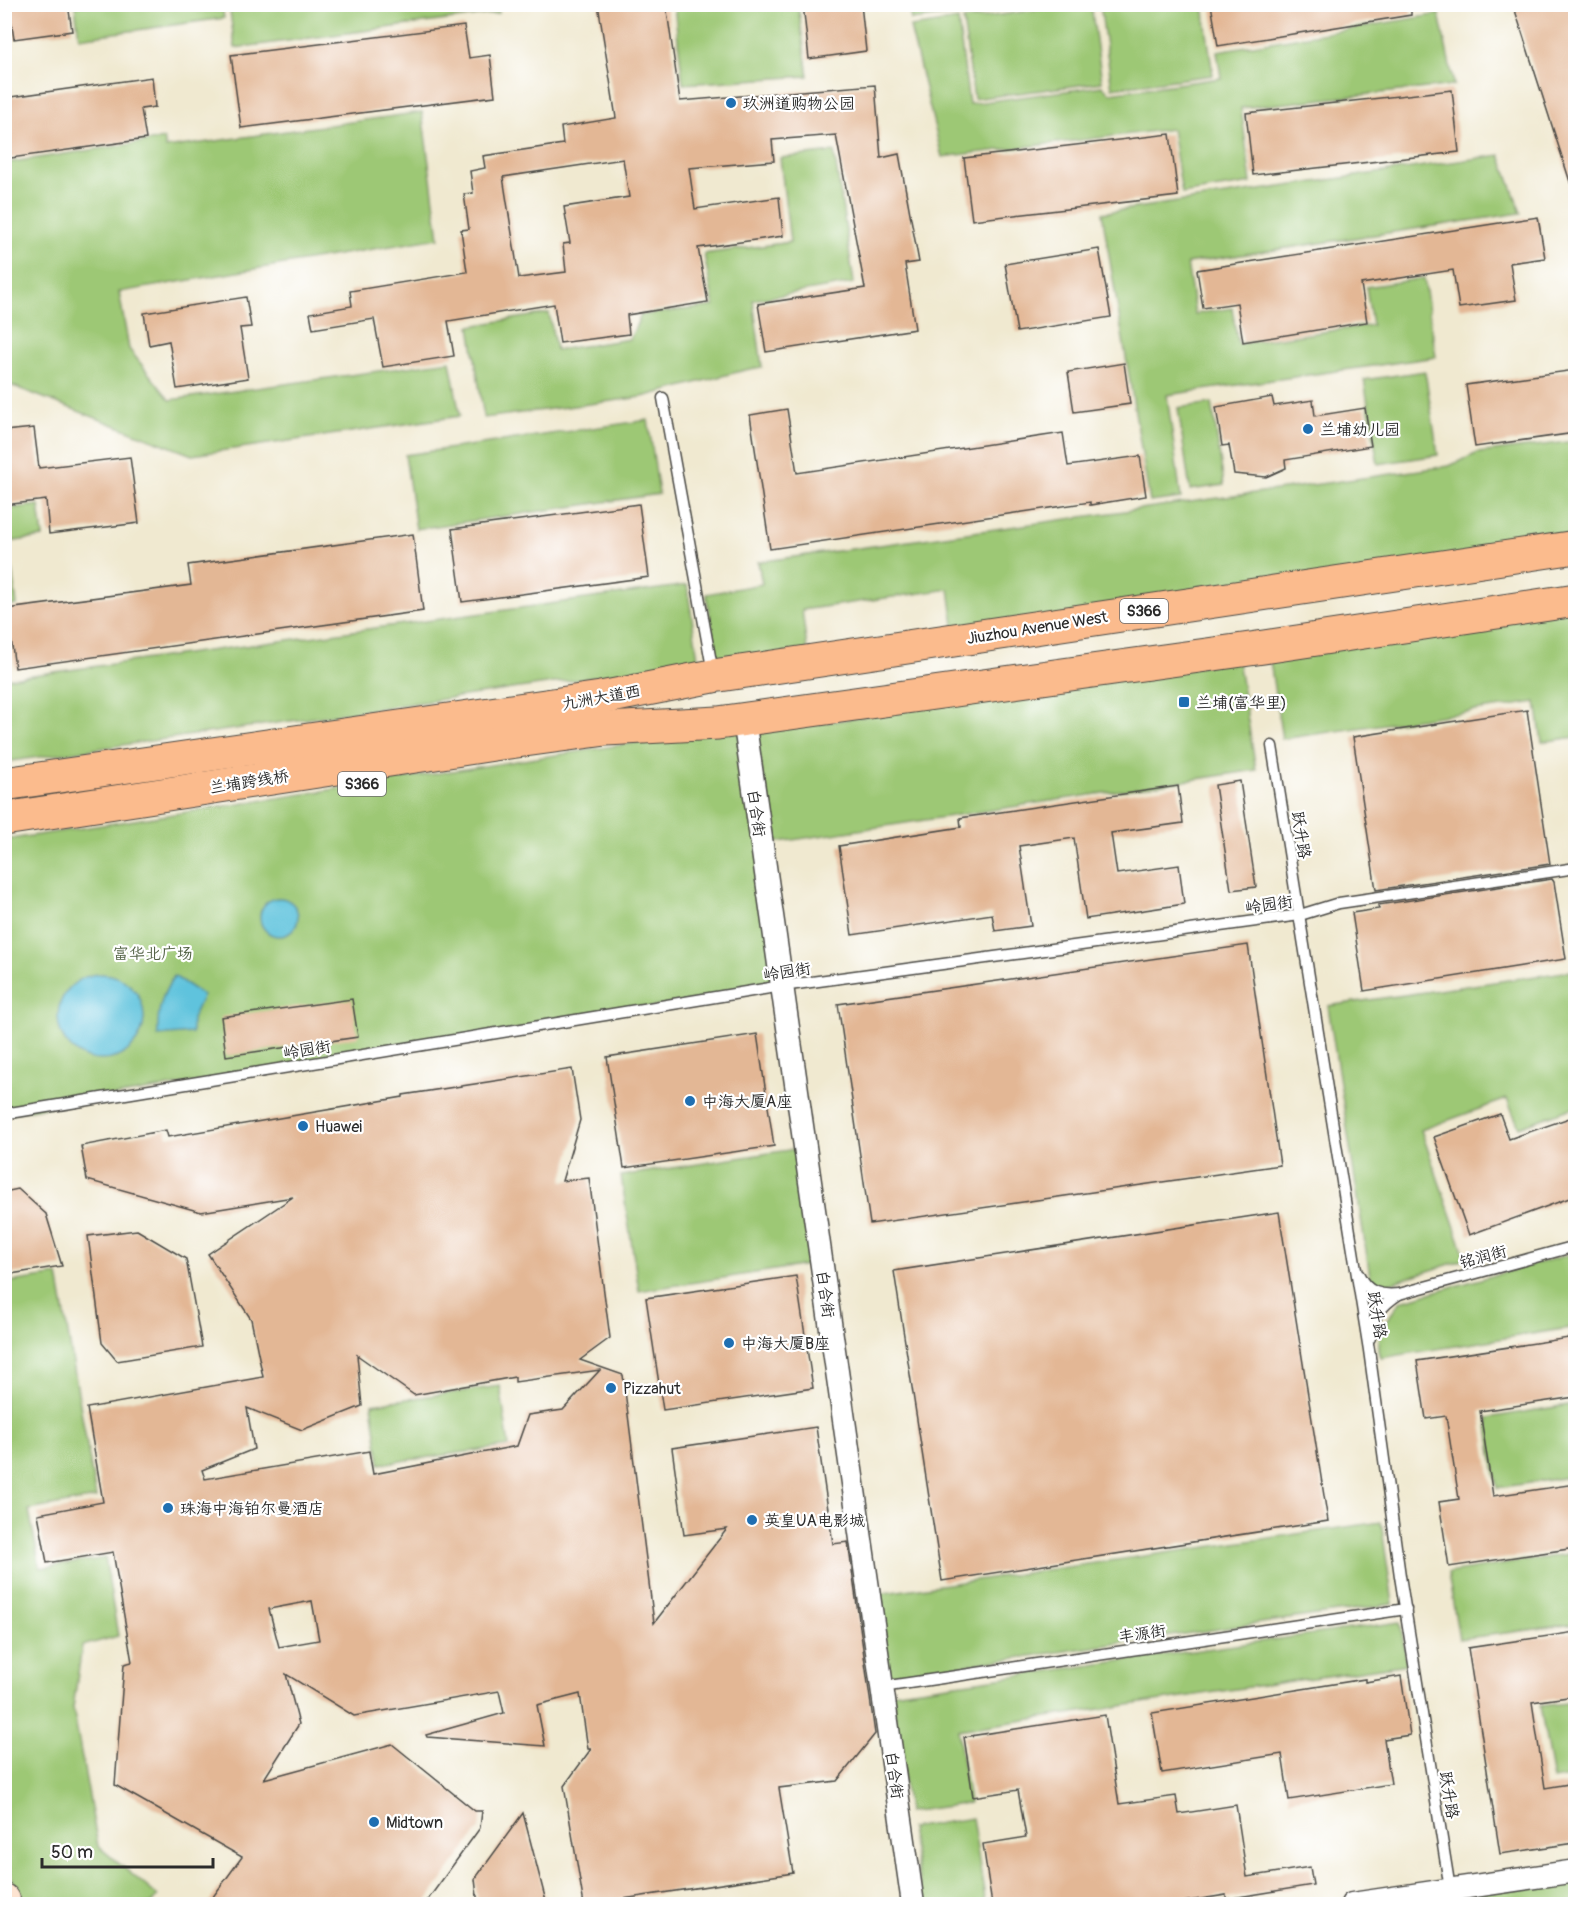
<svg xmlns="http://www.w3.org/2000/svg" width="1580" height="1909" font-family="Pangolin,'LXGW WenKai TC',sans-serif">
  <rect width="100%" height="100%" fill="#fff"/>
  <filter id="ink" filterUnits="userSpaceOnUse"><feTurbulence type="fractalNoise" baseFrequency=".0167" numOctaves="2"/><feDisplacementMap in="SourceGraphic" scale="12" xChannelSelector="R" yChannelSelector="G"/><feConvolveMatrix kernelMatrix="1 2 1 2 8 2 1 2 1" color-interpolation-filters="sRGB"/></filter>
  <filter id="wash" filterUnits="userSpaceOnUse"><feTurbulence type="fractalNoise" baseFrequency=".008" numOctaves="4" result="noise"/><feDisplacementMap in="SourceGraphic" scale="24" xChannelSelector="R" yChannelSelector="G"/><feGaussianBlur stdDeviation="1.35" result="paint"/><feColorMatrix in="noise" values="0 0 0 0 0 0 0 0 0 0 0 0 0 0 0 0 0 1.4 0 .05"/><feComposite in="paint" operator="in"/></filter>
  <g filter="url(#wash)">
    <rect width="100%" height="100%" fill="#f0e9d0"/>
    <!-- green -->
    <g fill="#9dc875" stroke="#647a50" stroke-width="1.5">
      <polygon points="498,4 499,13 235,48 229,5"/>
      <polygon points="908,4 1040,4 1040,5 911,20"/>
      <polygon points="1080,4 1091,5 1102,82 974,99 963,20"/>
      <polygon points="75,5 222,5 224,18 79,38"/>
      <polygon points="674,5 798,5 808,76 683,84"/>
      <polygon points="1100,5 1203,5 1213,75 1112,88"/>
      <polygon points="1439,14 1454,85 1241,108 1251,183 1182,194 1172,129 942,157 910,27 958,20 969,104 1102,86 1110,93 1221,78 1217,51"/>
      <polygon points="422,112 439,238 119,292 129,349 170,400 450,361 460,416 192,455 5,383 5,163 164,139 166,148"/>
      <polygon points="834,152 854,283 753,300 762,367 745,370 642,397 484,418 470,326 549,313 556,350 630,339 641,315 714,306 704,254 790,242 780,158"/>
      <polygon points="1500,155 1521,213 1187,263 1195,314 1232,308 1238,344 1372,325 1366,287 1424,278 1436,357 1167,395 1181,498 1150,502 1102,213"/>
      <polygon points="1425,371 1438,455 1378,464 1364,380"/>
      <polygon points="1212,403 1224,485 1190,490 1178,408"/>
      <polygon points="648,420 659,494 416,529 405,455"/>
      <polygon points="1575,441 1575,541 955,632 949,589 802,610 808,656 719,668 706,594 762,584 758,562 1449,466 1478,453"/>
      <polygon points="39,505 43,537 8,542 17,605 5,606 5,509"/>
      <polygon points="687,585 699,665 603,676 5,762 4,679"/>
      <polygon points="1575,609 1575,737 1542,742 1536,702 1282,739 1269,655"/>
      <polygon points="1238,660 1256,770 773,843 756,733"/>
      <polygon points="744,726 781,986 5,1114 5,840"/>
      <polygon points="1571,971 1576,985 1575,1107 1519,1127 1507,1099 1421,1130 1466,1259 1372,1289 1328,1006"/>
      <polygon points="795,1149 813,1264 639,1291 621,1176"/>
      <path d="M1575,1253V1327L1381,1358C1373,1337 1388,1317 1401,1301Z"/>
      <polygon points="58,1275 96,1498 29,1510 40,1568 105,1558 118,1636 82,1646 73,1708 98,1846 158,1896 152,1904 17,1904 4,1844 4,1329 7,1329 10,1282"/>
      <polygon points="500,1386 509,1446 380,1464 372,1404"/>
      <polygon points="1575,1404 1575,1476 1497,1488 1487,1418"/>
      <polygon points="1381,1522 1393,1604 890,1676 878,1594"/>
      <polygon points="1575,1553 1575,1624 1459,1639 1448,1573"/>
      <polygon points="1400,1622 1407,1664 958,1730 969,1803 908,1812 892,1693"/>
      <polygon points="1575,1702 1575,1776 1553,1780 1540,1706"/>
      <polygon points="972,1818 986,1904 923,1904 910,1828"/>
      <polygon points="1575,1879 1575,1904 1465,1904 1464,1895"/>
    </g>
    <!-- water -->
    <g fill="#5fc3dd" stroke="#457784" stroke-width="1.5">
      <circle cx="279" cy="917" r="19"/>
      <circle cx="101" cy="1017" r="43"/>
      <path d="M174,976L203,995L192,1019V1033L158,1036C157,1012 161,995 174,976Z"/>
    </g>
    <g id="blocks">
      <!-- building -->
      <g fill="#e3b795" fill-rule="evenodd">
        <polygon points="24,4 68,4 72,31 14,39 9,7"/>
        <path d="M598,4H666L680,101L875,85L881,158L899,154L919,262L905,264L915,329L766,352L758,304L865,288L836,135L772,140L774,161L689,168L695,209L779,197L783,236L698,248L708,302L627,315L629,334L560,343L554,304L448,321L454,356L383,367L374,319L313,329L310,313L352,306L350,291L467,272L461,230L469,229L464,194L473,193L470,171L485,168L483,156L563,144L561,127L616,118ZM623,159L629,197L564,207L570,243L563,244L566,272L519,278L503,177Z"/>
        <polygon points="803,4 861,4 866,51 809,59"/>
        <polygon points="1211,4 1411,4 1411,15 1218,46"/>
        <polygon points="1513,4 1575,4 1575,187 1572,188"/>
        <polygon points="464,26 469,58 490,55 495,96 241,128 231,55"/>
        <polygon points="152,77 155,107 141,109 146,139 4,159 4,98"/>
        <polygon points="1452,90 1459,152 1253,175 1246,113"/>
        <polygon points="1170,134 1178,196 972,220 964,158"/>
        <polygon points="1538,217 1545,258 1510,263 1516,300 1459,308 1453,270 1361,284 1367,322 1243,342 1237,303 1203,308 1197,270"/>
        <polygon points="1099,249 1111,317 1017,332 1005,264"/>
        <polygon points="246,297 251,327 240,328 248,378 177,389 169,341 149,345 144,313"/>
        <polygon points="1124,363 1130,404 1074,412 1068,372"/>
        <polygon points="1575,370 1575,433 1475,447 1466,385"/>
        <polygon points="1272,397 1274,406 1313,400 1315,416 1365,408 1371,446 1285,460 1286,468 1266,477 1234,474 1229,445 1222,446 1216,407"/>
        <polygon points="787,409 797,473 1063,433 1068,466 1140,456 1146,496 1090,505 1090,502 770,549 750,415"/>
        <polygon points="34,428 39,468 130,457 139,523 49,534 46,500 4,505 4,431"/>
        <polygon points="639,504 649,577 462,602 452,529"/>
        <polygon points="413,534 423,611 15,668 7,609 191,585 188,565"/>
        <polygon points="1527,710 1550,864 1376,890 1353,737"/>
        <polygon points="1240,781 1256,887 1231,890 1215,785"/>
        <polygon points="1178,786 1183,823 1111,833 1117,874 1179,865 1184,904 1086,919 1074,838 1019,846 1031,926 995,931 992,914 852,935 839,846 961,827 960,818"/>
        <polygon points="1552,879 1554,882 1566,959 1364,991 1352,913 1379,909 1378,905"/>
        <polygon points="1248,945 1280,1165 870,1224 838,1004"/>
        <polygon points="352,999 358,1037 226,1056 221,1017"/>
        <polygon points="757,1034 774,1146 624,1168 607,1057"/>
        <path d="M572,1069L580,1120L562,1181L589,1178L610,1338L580,1360L623,1375L654,1623L727,1529L684,1535L672,1448L816,1427L833,1544L848,1542L875,1734L837,1781L779,1788L793,1873L584,1905L564,1786L591,1749H588L580,1694L537,1705L545,1746L427,1737L426,1735L504,1713L499,1691L354,1716L286,1674L299,1724L264,1779L392,1744L475,1811H482L480,1828L424,1905H207L242,1857L115,1785L124,1664L132,1662L113,1552L47,1563L38,1514L103,1502L87,1408L263,1377L251,1319L208,1254L293,1197L201,1212L87,1180L81,1146L166,1130L168,1137L403,1097V1095ZM357,1355L414,1395L515,1377V1382L600,1370L563,1410L528,1415L517,1446L373,1474L369,1451L205,1479L202,1470L254,1449L247,1408L302,1430L362,1406ZM312,1601L319,1640L279,1647L269,1609Z"/>
        <polygon points="1500,1114 1509,1139 1575,1116 1575,1196 1469,1235 1434,1137"/>
        <polygon points="18,1189 46,1214 62,1266 4,1275 4,1192"/>
        <polygon points="1279,1212 1328,1521 942,1581 894,1271"/>
        <polygon points="137,1230 186,1259 202,1347 117,1361 102,1343 88,1236"/>
        <polygon points="796,1276 813,1388 663,1410 646,1298"/>
        <polygon points="1575,1337 1575,1397 1480,1411 1493,1496 1575,1484 1575,1548 1449,1567 1439,1502 1459,1499 1446,1416 1426,1419 1417,1361"/>
        <polygon points="1575,1632 1575,1696 1532,1702 1545,1788 1575,1783 1575,1843 1500,1854 1468,1648"/>
        <polygon points="1401,1676 1410,1735 1384,1739 1391,1784 1289,1800 1282,1754 1162,1773 1152,1713 1365,1679 1365,1682"/>
        <polygon points="1105,1715 1119,1804 1176,1796 1179,1814 1236,1805 1247,1877 1310,1867 1313,1885 1226,1899 1226,1895 1164,1905 992,1905 983,1844 1026,1837 1018,1790 973,1797 964,1737"/>
        <polygon points="523,1813 547,1905 478,1905 475,1879"/>
      </g>
    </g>
  </g>
  <g filter="url(#ink)">
    <use href="#blocks" fill-opacity="0" stroke="#494844" stroke-width="1.5"/>
    <g fill="none" stroke-linecap="round" stroke-linejoin="round">
      <defs>
        <g id="service">
          <polyline points="663,398 713,673"/>
          <polyline points="1272,746 1369,1350 1400,1576 1450,1889"/>
          <polyline points="4,1114 782,986 1300,915 1339,903 1576,868"/>
          <path d="M1359,1275C1367,1293 1381,1296 1399,1294C1382,1305 1372,1317 1370,1338"/>
          <polyline points="1399,1294 1576,1246"/>
          <polyline points="882,1687 1406,1609"/>
        </g>
        <g id="minor">
          <polyline points="744,719 913,1904"/>
          <polyline points="1352,1904 1576,1871"/>
        </g>
        <polyline id="secondary" points="4,1900 5,1904"/>
        <g id="primary">
          <polyline points="4,784 601,698 713,676 1576,547"/>
          <polyline points="4,819 494,744 606,729 718,723 1257,648 1576,600"/>
        </g>
      </defs>
      <!-- service casing -->
      <use href="#service" stroke="#494844" stroke-width="13"/>
      <!-- minor casing -->
      <use href="#minor" stroke="#494844" stroke-width="25"/>
      <!-- secondary casing -->
      <use href="#secondary" stroke="#494844" stroke-width="34"/>
      <!-- primary casing -->
      <use href="#primary" stroke="#494844" stroke-width="35"/>
      <!-- service -->
      <use href="#service" stroke="#fff" stroke-width="10"/>
      <!-- minor -->
      <use href="#minor" stroke="#fff" stroke-width="22"/>
      <!-- secondary -->
      <use href="#secondary" stroke="#fde4d1" stroke-width="32"/>
      <!-- primary -->
      <use href="#primary" stroke="#fbbb8d" stroke-width="33"/>
    </g>
  </g>
  <!-- markers -->
  <g fill="#1f6fb2" stroke="#fff" stroke-width="2">
    <circle cx="731" cy="103" r="6"/>
    <circle cx="1308" cy="429" r="6"/>
    <rect x="1178" y="696" width="12" height="12" rx="3"/>
    <circle cx="690" cy="1101" r="6"/>
    <circle cx="303" cy="1126" r="6"/>
    <circle cx="729" cy="1343" r="6"/>
    <circle cx="611" cy="1388" r="6"/>
    <circle cx="168" cy="1508" r="6"/>
    <circle cx="752" cy="1520" r="6"/>
    <circle cx="374" cy="1822" r="6"/>
  </g>
  <g text-anchor="middle" stroke-width="4.5" stroke-linejoin="round" paint-order="stroke">
    <!-- shield labels -->
    <g fill="#fff" stroke="#6b6b6b" stroke-width="1.5">
      <rect x="1120" y="599" width="48" height="24" rx="4.5"/>
      <rect x="338" y="772" width="48" height="24" rx="4.5"/>
    </g>
    <g font-size="15" font-weight="bold" fill="#2b2b2b">
      <text x="1144" y="616">S366</text>
      <text x="362" y="789">S366</text>
    </g>
    <!-- poi labels -->
    <g font-size="16" fill="#2b2b2b" stroke="#fff" text-anchor="start">
      <text x="743" y="109">玖洲道购物公园</text>
      <text x="1320" y="435">兰埔幼儿园</text>
      <text x="1196" y="708">兰埔(富华里)</text>
      <text x="702" y="1107">中海大厦A座</text>
      <text x="315" y="1132">Huawei</text>
      <text x="741" y="1349">中海大厦B座</text>
      <text x="623" y="1394">Pizzahut</text>
      <text x="180" y="1514">珠海中海铂尔曼酒店</text>
      <text x="764" y="1526">英皇UA电影城</text>
      <text x="386" y="1828">Midtown</text>
    </g>
    <!-- street labels -->
    <g font-size="16" fill="#2b2b2b" stroke="#fff">
      <text transform="translate(1037 627) rotate(-9)" y="6">Jiuzhou Avenue West</text>
      <text transform="translate(601 697) rotate(-10)" y="6">九洲大道西</text>
      <text transform="translate(249 781) rotate(-9)" y="6">兰埔跨线桥</text>
      <text transform="translate(757 813) rotate(82)" y="6">白合街</text>
      <text transform="translate(1302 835) rotate(81)" y="6">跃升路</text>
      <text transform="translate(1269 904) rotate(-8)" y="6">岭园街</text>
      <text transform="translate(787 971) rotate(-9)" y="6">岭园街</text>
      <text transform="translate(307 1049) rotate(-9)" y="6">岭园街</text>
      <text transform="translate(1483 1256) rotate(-15)" y="6">铭润街</text>
      <text transform="translate(826 1294) rotate(82)" y="6">白合街</text>
      <text transform="translate(1378 1315) rotate(81)" y="6">跃升路</text>
      <text transform="translate(1142 1633) rotate(-8)" y="6">丰源街</text>
      <text transform="translate(895 1775) rotate(82)" y="6">白合街</text>
      <text transform="translate(1450 1795) rotate(81)" y="6">跃升路</text>
    </g>
    <!-- park labels -->
    <g font-size="16" fill="#536245" stroke="#fff">
      <text x="153" y="959">富华北广场</text>
    </g>
  </g>
  <!-- margin -->
  <rect width="1580" height="1909" fill="none" stroke="#fff" stroke-width="24"/>
  <!-- scale -->
  <path d="M42 1858v9h171v-9" fill="none" stroke="#2b2b2b" stroke-width="3"/>
  <text x="51" y="1858" font-size="18" fill="#2b2b2b" stroke="#ffffff" stroke-width="4.5" paint-order="stroke">50 m</text>
</svg>
